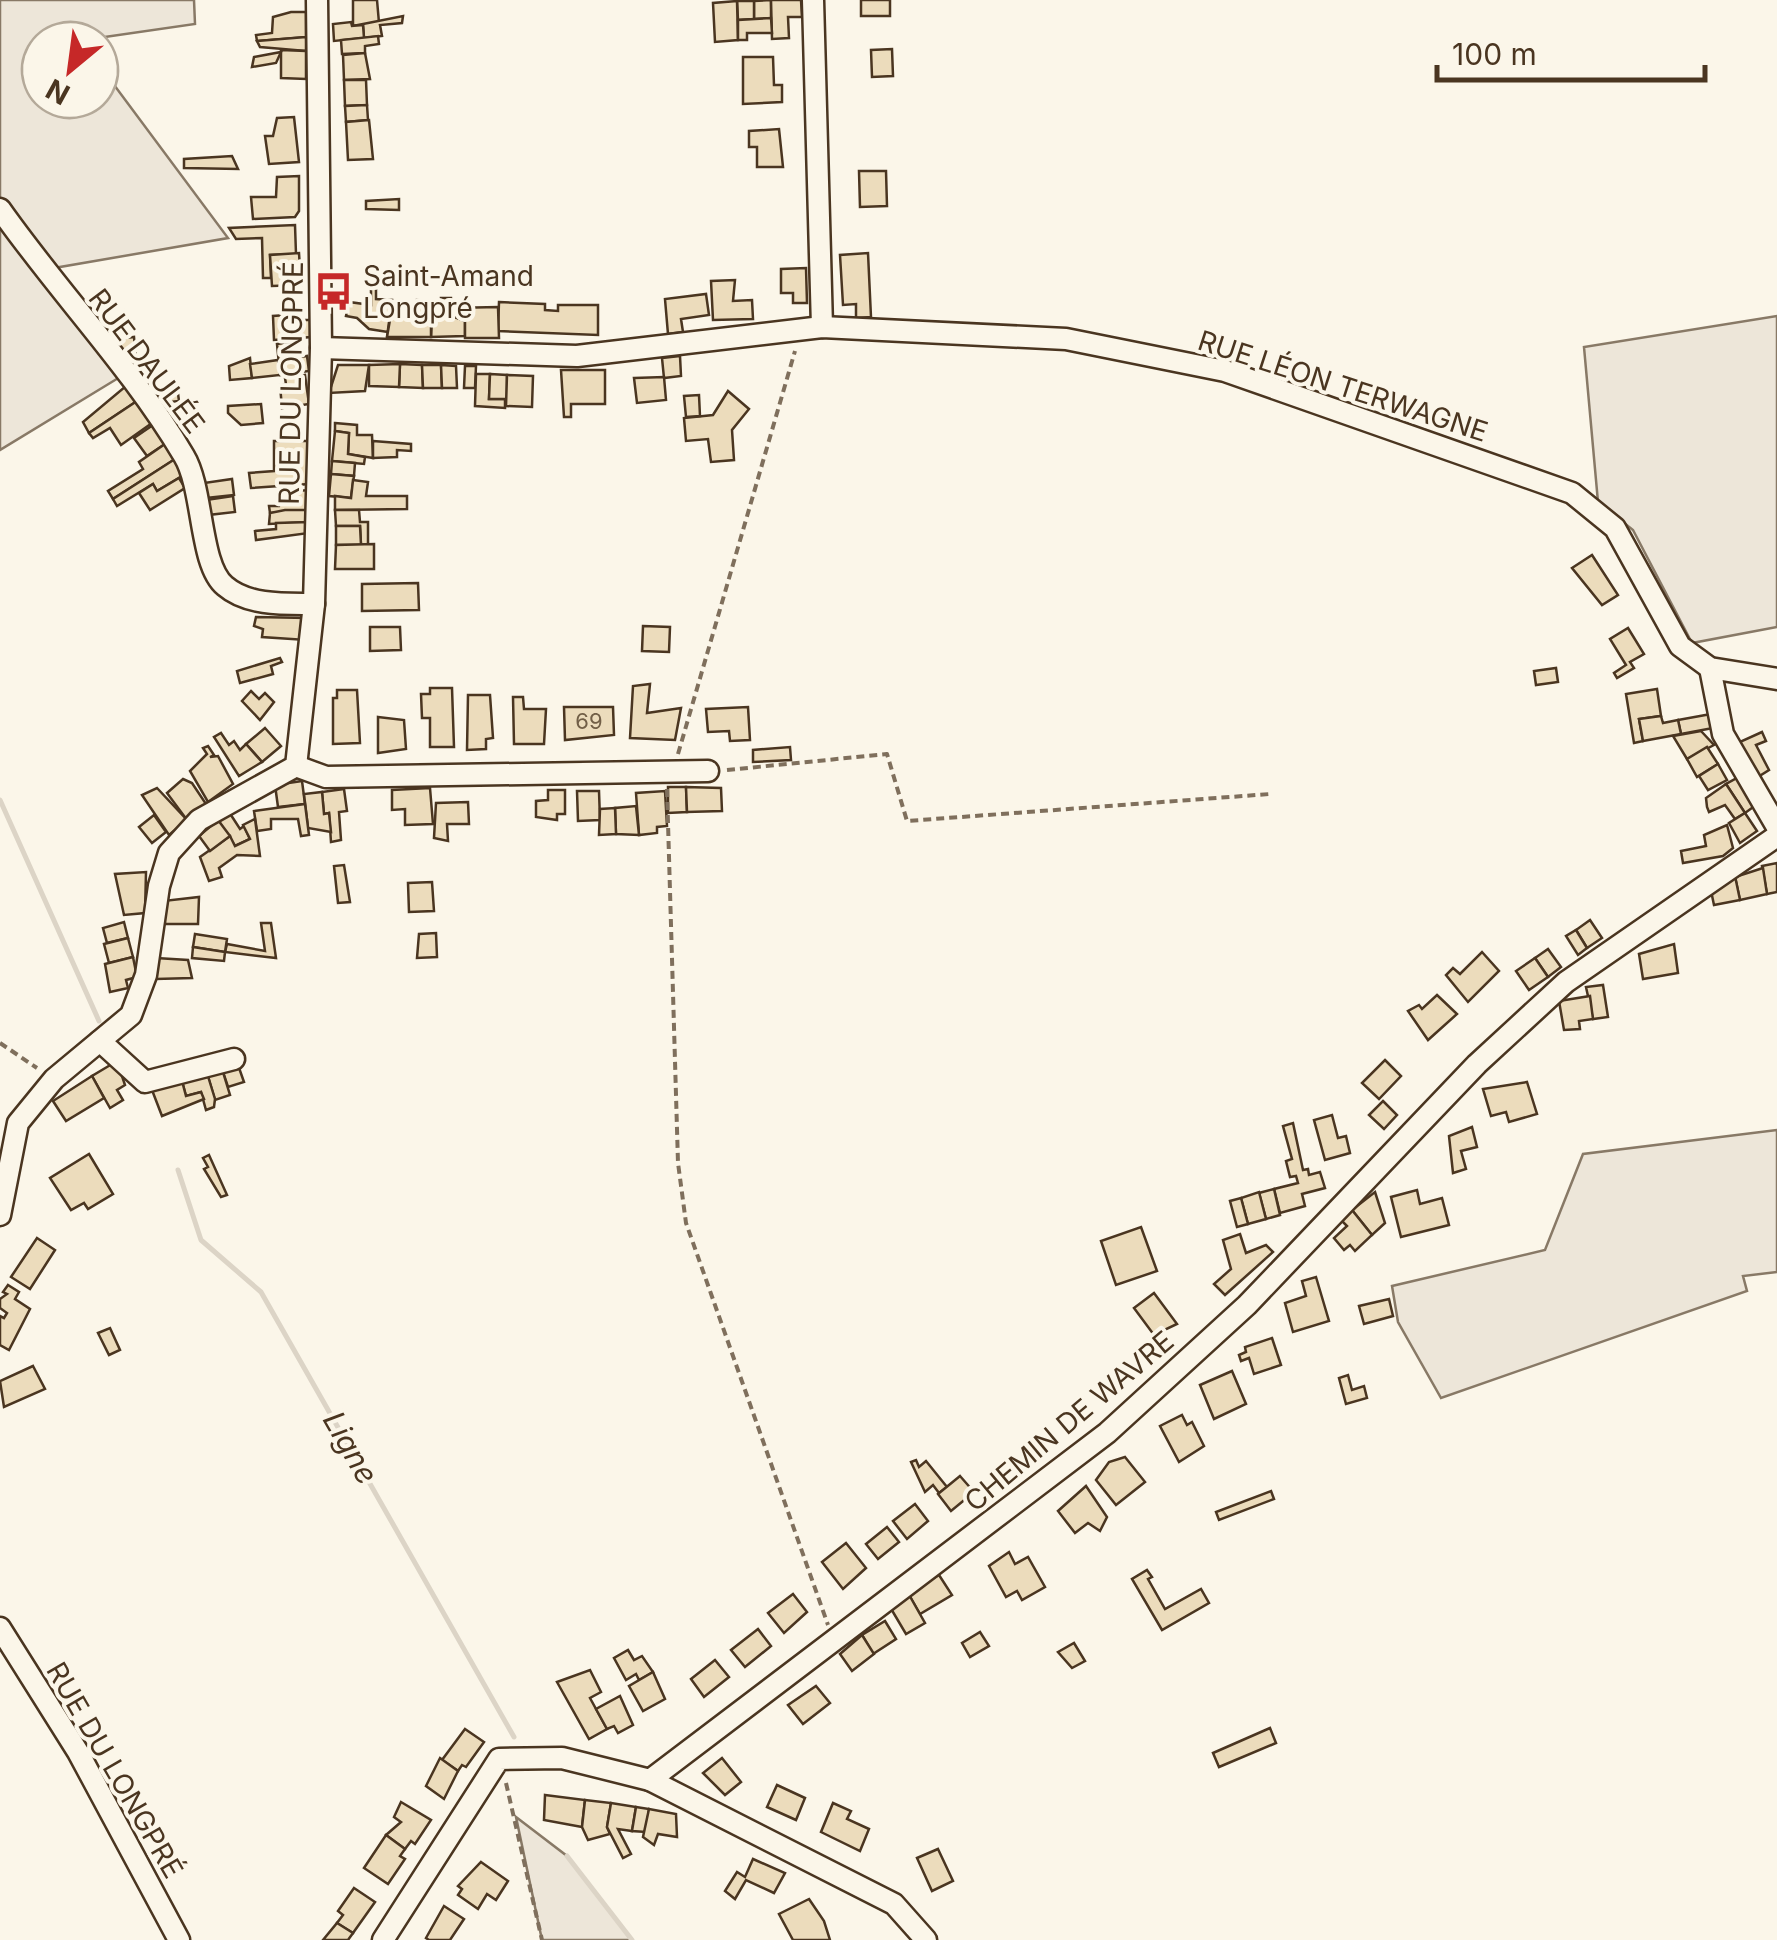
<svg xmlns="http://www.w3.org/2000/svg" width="1777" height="1940" font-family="Inter,sans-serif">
  <rect width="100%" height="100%" fill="#fbf6e9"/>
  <!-- green -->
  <g fill="#ede6d9" stroke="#887966" stroke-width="2.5">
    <polygon points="0,0 194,0 195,24 84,40 40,40 40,100 100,100 100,66 228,238 37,271 120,377 0,450"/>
    <polygon points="1777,316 1777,627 1692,643 1633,530 1598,502 1584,347"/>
    <polygon points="1777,1130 1777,1272 1743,1276 1747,1291 1441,1398 1398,1322 1392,1286 1545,1250 1583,1154"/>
    <polygon points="516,1817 567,1856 632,1940 542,1940"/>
  </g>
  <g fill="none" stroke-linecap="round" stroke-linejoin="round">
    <!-- stream -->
    <g stroke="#dcd4c6" stroke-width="5">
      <polyline points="0,800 99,1021"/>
      <polyline points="178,1170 201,1240 261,1292 514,1737"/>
      <polyline points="567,1856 632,1940"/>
    </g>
  </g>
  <!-- building -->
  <g fill="#ecdcbc" stroke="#4a3520" stroke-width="2.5">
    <polygon points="353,0 377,0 379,23 353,26"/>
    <polygon points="771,0 771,18 754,19 754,1"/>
    <polygon points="771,0 801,0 802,17 788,17 789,38 772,39"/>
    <rect x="861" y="0" width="29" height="16"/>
    <polygon points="737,1 754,1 754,19 738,20"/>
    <polygon points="737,1 738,40 715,42 713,3"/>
    <polygon points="291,12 306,12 306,37 257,41 256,35 272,33 273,17"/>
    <polygon points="403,16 402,23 380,25 382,36 364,38 363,25 353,26"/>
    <polygon points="771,18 772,33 747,33 747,40 738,40 738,20"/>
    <polygon points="351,22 352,26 363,25 364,38 334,41 333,24"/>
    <polygon points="378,36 379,44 365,46 365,53 342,54 341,40"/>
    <polygon points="306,37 306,51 260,47 257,41"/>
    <polygon points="892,49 893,76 872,77 871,50"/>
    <polygon points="281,50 306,51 306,79 281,78"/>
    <polygon points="281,52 276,63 252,67 254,57"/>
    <polygon points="365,53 370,79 344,80 343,55"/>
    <polygon points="743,57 773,57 774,85 782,85 782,102 743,104"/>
    <polygon points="344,80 366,80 367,105 345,106"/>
    <polygon points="367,105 368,120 346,122 345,106"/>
    <polygon points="294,117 299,162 269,164 265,136 273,136 277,118"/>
    <polygon points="369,120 373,159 348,160 346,122"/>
    <polygon points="779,129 783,167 757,167 757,147 749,147 749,131"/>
    <polygon points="232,156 238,169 184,168 184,159"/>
    <polygon points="859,171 886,171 887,206 860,207"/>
    <polygon points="299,176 299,211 295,217 253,219 251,197 276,197 277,177"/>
    <polygon points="399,199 399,210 366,209 366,201"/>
    <polygon points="295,225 296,254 270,255 271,278 263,278 262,238 236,239 229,228"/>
    <polygon points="299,253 301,285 272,286 270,255"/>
    <polygon points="868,253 871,317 856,318 856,304 843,305 840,255"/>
    <polygon points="806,268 807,303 793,303 793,293 781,293 781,269"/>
    <polygon points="735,280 733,301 752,300 753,319 713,320 711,281"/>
    <polygon points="371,282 376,282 376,299 392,300 387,337 388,332 369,329 357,318 346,316 349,302 371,305"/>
    <polygon points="706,294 709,315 681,319 683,332 668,334 665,299"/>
    <polygon points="441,298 451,298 452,316 465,321 465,336 431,337 432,318 442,316"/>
    <polygon points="417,300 431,301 431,337 387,337 391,314 417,316"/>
    <polygon points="499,302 545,304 545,310 558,311 558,305 598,305 598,335 498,331"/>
    <polygon points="498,307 499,338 465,338 465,321 452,316 452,308"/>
    <polygon points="286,315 286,320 311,320 311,337 274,340 273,316"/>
    <polygon points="134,337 136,360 120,362 117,339"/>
    <polygon points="291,342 293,358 307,356 309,371 280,375 277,344"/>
    <polygon points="680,356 681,376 664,378 662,358"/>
    <polygon points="250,358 252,378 230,380 229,366"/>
    <polygon points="278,360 280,375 252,378 250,364"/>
    <polygon points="400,364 422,365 423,388 399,387"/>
    <polygon points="400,364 399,387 369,386 369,365"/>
    <polygon points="338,365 369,365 365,391 329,393"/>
    <polygon points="422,365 441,365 442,388 423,388"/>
    <polygon points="441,365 456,366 457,388 442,388"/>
    <polygon points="465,366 476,366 475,388 464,388"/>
    <polygon points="561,370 605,370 605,404 571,404 571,417 564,417"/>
    <polygon points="476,374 490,374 489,399 505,399 505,408 475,406"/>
    <polygon points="490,374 507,375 507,399 489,399"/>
    <polygon points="305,375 309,404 282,408 280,385 286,384 285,378"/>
    <polygon points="507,375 533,376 532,407 506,406"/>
    <polygon points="634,378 664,377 666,400 637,403"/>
    <polygon points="126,386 137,401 89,433 83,422"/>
    <polygon points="177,386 179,401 161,403 149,390"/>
    <polygon points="728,391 749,409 732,430 734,460 711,462 708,439 686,441 684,418 713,415"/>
    <polygon points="699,395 700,416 686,417 684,396"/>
    <polygon points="196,400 199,418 181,420 179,403"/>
    <polygon points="137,401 152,423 121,445 110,428 93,438 89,433"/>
    <polygon points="261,404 263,423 241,425 228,413 228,406"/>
    <polygon points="335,423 357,425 357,435 372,435 373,458 348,454 349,433 335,431"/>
    <polygon points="153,425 165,444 147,456 134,438"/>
    <polygon points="335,431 349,433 348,454 365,457 364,464 332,461"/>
    <polygon points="274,441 309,441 309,484 251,488 249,473 274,471"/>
    <polygon points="373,441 411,444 411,451 397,450 397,457 373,458"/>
    <polygon points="165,444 175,459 113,499 108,491 143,469 139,462"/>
    <polygon points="175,459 182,476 157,491 153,484 117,506 113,499"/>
    <polygon points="332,461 355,463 354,476 331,474"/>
    <polygon points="331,474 354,476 351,498 329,496"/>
    <polygon points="179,478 185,488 150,510 139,493 153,484 157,491"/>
    <polygon points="232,479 234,495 206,498 204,483"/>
    <polygon points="353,480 368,482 366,496 407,496 407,509 335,510 335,496 351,498"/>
    <polygon points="309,490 310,510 270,513 269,506 279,506 285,492"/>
    <polygon points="233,496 235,512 208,515 206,500"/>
    <polygon points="285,510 310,510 310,522 269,524 270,513"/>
    <polygon points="335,510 359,510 360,522 368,522 368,544 361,545 360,526 336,526"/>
    <polygon points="310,522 309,533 256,540 255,531 276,529 276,523"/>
    <polygon points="336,526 360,526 361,545 336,545"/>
    <polygon points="374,544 374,569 335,569 336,545"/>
    <polygon points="1592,555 1618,595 1602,605 1572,568"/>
    <polygon points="418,583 419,610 362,611 362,584"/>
    <polygon points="256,617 308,618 306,640 262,637 263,629 254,626"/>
    <polygon points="643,626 670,627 669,652 642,651"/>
    <polygon points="370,627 400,627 401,650 370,651"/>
    <polygon points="1628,628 1644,654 1630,662 1634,668 1617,678 1614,673 1626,665 1610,639"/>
    <polygon points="280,658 282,662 271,666 273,674 240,683 237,671"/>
    <polygon points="1556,668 1558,682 1536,685 1534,671"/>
    <polygon points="650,684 647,713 681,708 675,740 630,738 633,686"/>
    <polygon points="430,688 452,688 454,747 430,747 430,718 422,718 421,694 430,694"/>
    <polygon points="1657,689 1661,716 1639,719 1643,741 1634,743 1626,694"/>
    <polygon points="337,690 357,690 360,743 333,744 333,698 337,698"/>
    <polygon points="251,691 259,699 265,693 274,702 260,720 242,701"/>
    <polygon points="468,695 490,695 493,738 486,739 486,749 467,750"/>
    <polygon points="513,697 523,697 524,709 546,709 544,744 514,744"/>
    <polygon points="564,707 613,707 614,735 565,740"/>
    <polygon points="748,707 750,740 730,741 729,731 708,732 706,709"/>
    <polygon points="1711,714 1713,728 1681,734 1678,720"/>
    <polygon points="1661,716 1663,723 1678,720 1681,734 1643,741 1639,719"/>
    <polygon points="378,717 404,720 406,749 378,753"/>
    <polygon points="265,728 281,746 262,762 246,744"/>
    <polygon points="1701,731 1714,745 1687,759 1673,736"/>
    <polygon points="1762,732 1766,741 1756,745 1769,770 1750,782 1733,745"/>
    <polygon points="221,733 229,745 234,741 240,750 246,744 262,762 239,776 214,737"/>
    <polygon points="208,746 214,755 210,757 218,756 233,784 208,802 190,771 207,754 203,748"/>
    <polygon points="790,747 791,760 753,762 753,750"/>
    <polygon points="1707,747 1718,764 1697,777 1687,759"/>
    <polygon points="1718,764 1727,780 1708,790 1699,776"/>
    <polygon points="1737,778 1756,805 1745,813 1726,784"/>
    <polygon points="183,779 192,783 206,804 187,820 167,793"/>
    <polygon points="302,781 305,804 278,807 275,785"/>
    <polygon points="1726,784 1745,813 1735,819 1725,805 1709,812 1707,807 1706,798"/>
    <polygon points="668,787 686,787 687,812 668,813"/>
    <polygon points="686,787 721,788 722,811 687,812"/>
    <polygon points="157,788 187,820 169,835 142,795"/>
    <polygon points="430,788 433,824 405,825 405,809 392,810 392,790"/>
    <polygon points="344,789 347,811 339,812 341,840 331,842 329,813 324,814 322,792"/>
    <polygon points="548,790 565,790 565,814 557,814 557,820 536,817 536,801 548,800"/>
    <polygon points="577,791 599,791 600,820 578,821"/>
    <polygon points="665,791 667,826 657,827 657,833 639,835 636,793"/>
    <polygon points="322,792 324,814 329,813 331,832 308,828 304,794"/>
    <polygon points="468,802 469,824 447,824 448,841 434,838 436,803"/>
    <polygon points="305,804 309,835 301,836 298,819 271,819 271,829 257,831 254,811"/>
    <polygon points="636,806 639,835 616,834 615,808"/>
    <polygon points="615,808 616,834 599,835 600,809"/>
    <polygon points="229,812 240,829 244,826 250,839 235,846 218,820"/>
    <polygon points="1745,813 1757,831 1740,843 1729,823"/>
    <polygon points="154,815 166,832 152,843 139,827"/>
    <polygon points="255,819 260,856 237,855 219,868 222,877 209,881 200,857 230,836 235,846 250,839 243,825"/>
    <polygon points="218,820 230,836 210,851 199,836"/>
    <polygon points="1727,825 1733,848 1723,856 1683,863 1681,851 1706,846 1704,835"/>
    <polygon points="1777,863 1777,892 1767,894 1762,866"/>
    <polygon points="344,865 350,902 338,903 334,866"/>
    <polygon points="1763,868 1767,894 1740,900 1735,877"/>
    <polygon points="146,872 145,913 124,915 115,874"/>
    <polygon points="1735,876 1740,900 1714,905 1710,886"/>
    <polygon points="432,882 434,911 409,912 408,883"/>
    <polygon points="199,897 198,924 165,924 163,901"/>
    <polygon points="1590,920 1602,938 1587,948 1576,930"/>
    <polygon points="124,922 128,938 107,943 103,928"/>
    <polygon points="261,923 271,923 276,958 225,952 227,944 265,951"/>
    <polygon points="1576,930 1587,948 1578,955 1566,936"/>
    <polygon points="436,933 437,957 417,958 419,934"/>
    <polygon points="195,934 227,939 225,952 193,947"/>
    <polygon points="128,938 133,957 109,963 104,944"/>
    <polygon points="1674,944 1678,973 1643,979 1639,954"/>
    <polygon points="193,947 225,952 224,961 192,958"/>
    <polygon points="1548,949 1561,967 1548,977 1535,958"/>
    <polygon points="1482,952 1499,971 1468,1002 1446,975 1453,968 1460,974"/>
    <polygon points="133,957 137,977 126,980 128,988 110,992 105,964"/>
    <polygon points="156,958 188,960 192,978 156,979"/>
    <polygon points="1535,958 1548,977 1529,990 1516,971"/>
    <polygon points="1603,985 1608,1017 1593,1019 1586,987"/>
    <polygon points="1437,995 1457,1014 1428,1040 1408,1011 1419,1005 1422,1009"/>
    <polygon points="1590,996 1593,1019 1579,1021 1580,1029 1564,1030 1559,1001"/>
    <polygon points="1385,1060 1401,1076 1379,1099 1362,1083"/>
    <polygon points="117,1061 125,1085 117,1090 123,1100 110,1108 92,1076"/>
    <polygon points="238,1065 244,1082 228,1087 222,1069"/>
    <polygon points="222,1069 230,1095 215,1100 207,1073"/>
    <polygon points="207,1073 215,1099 214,1107 206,1110 201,1092 186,1096 182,1081"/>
    <polygon points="92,1076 104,1098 66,1121 53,1101"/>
    <polygon points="182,1081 186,1096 201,1092 204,1099 162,1116 152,1090"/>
    <polygon points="1527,1082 1537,1114 1509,1122 1506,1112 1491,1116 1483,1089"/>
    <polygon points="1383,1101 1397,1115 1384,1129 1369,1115"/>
    <polygon points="1332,1115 1338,1138 1346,1136 1350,1153 1325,1160 1314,1120"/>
    <polygon points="1293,1123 1303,1170 1308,1169 1309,1175 1320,1172 1325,1188 1302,1194 1305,1206 1280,1213 1274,1189 1298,1183 1296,1176 1290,1177 1286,1161 1292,1159 1283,1126"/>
    <polygon points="1472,1127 1477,1147 1461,1151 1466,1169 1453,1173 1449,1136"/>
    <polygon points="89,1154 113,1194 88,1209 84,1203 71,1210 50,1178"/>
    <polygon points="209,1155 227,1195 221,1197 204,1169 208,1167 203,1158"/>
    <polygon points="1274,1189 1280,1215 1266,1219 1259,1193"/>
    <polygon points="1417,1190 1420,1204 1442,1198 1449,1225 1401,1237 1391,1197"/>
    <polygon points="1259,1192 1266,1219 1248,1224 1241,1198"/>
    <polygon points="1375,1192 1385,1223 1372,1235 1352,1210"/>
    <polygon points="1241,1198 1248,1224 1237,1227 1230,1201"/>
    <polygon points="1352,1210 1372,1235 1355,1251 1350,1245 1344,1250 1334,1238 1347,1226 1341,1220"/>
    <polygon points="1141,1227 1157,1271 1116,1285 1101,1241"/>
    <polygon points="1240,1234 1246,1253 1266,1245 1273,1252 1225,1295 1214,1284 1231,1269 1223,1240"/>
    <polygon points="37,1238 55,1250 30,1289 11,1277"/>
    <polygon points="1316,1277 1329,1321 1293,1332 1285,1303 1306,1296 1302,1281"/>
    <polygon points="8,1285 19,1292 15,1299 30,1309 9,1350 0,1345 0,1316 4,1318 7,1313 0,1308 0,1299 7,1294 3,1292"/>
    <polygon points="1154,1293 1177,1324 1154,1335 1134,1308"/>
    <polygon points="1389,1299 1393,1316 1364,1324 1359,1306"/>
    <polygon points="110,1328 120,1350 109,1355 98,1333"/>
    <polygon points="1272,1338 1281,1365 1254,1374 1249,1358 1241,1361 1239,1355 1246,1352 1245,1347"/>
    <polygon points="33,1366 45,1389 4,1407 0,1381"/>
    <polygon points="1232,1371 1246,1404 1214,1419 1200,1385"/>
    <polygon points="1348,1375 1352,1390 1364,1386 1367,1398 1346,1404 1339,1378"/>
    <polygon points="1182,1415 1187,1425 1192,1422 1204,1446 1179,1462 1160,1426"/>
    <polygon points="1125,1457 1145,1482 1116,1505 1096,1480 1109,1462"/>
    <polygon points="916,1460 919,1467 926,1461 947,1487 939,1493 933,1485 925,1492 911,1462"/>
    <polygon points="960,1476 974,1492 951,1511 938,1494"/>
    <polygon points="1086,1486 1107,1517 1100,1531 1088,1523 1075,1533 1058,1511"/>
    <polygon points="1271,1491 1274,1499 1219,1520 1216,1512"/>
    <polygon points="915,1504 928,1521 907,1539 893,1521"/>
    <polygon points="887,1527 899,1542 878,1559 866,1544"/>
    <polygon points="846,1543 866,1568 843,1589 822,1562"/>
    <polygon points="1009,1552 1015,1564 1028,1557 1045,1587 1022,1600 1017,1591 1006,1597 989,1566"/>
    <polygon points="1147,1570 1152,1577 1148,1579 1165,1609 1201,1589 1209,1603 1162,1630 1132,1579"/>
    <polygon points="939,1575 952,1595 920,1614 908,1593"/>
    <polygon points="908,1593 925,1623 906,1634 890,1607"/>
    <polygon points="793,1594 807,1612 784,1633 768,1613"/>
    <polygon points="885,1621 896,1639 873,1654 862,1635"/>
    <polygon points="758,1629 771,1646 745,1667 731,1650"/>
    <polygon points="980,1632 989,1646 970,1657 962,1643"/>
    <polygon points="862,1635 874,1654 852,1671 840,1654"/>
    <polygon points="1074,1643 1085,1661 1072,1668 1058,1652"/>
    <polygon points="628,1650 634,1660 642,1656 653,1672 639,1680 636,1674 626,1680 614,1658"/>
    <polygon points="715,1660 729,1677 704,1697 691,1679"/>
    <polygon points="590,1670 601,1692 590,1698 607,1729 589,1739 557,1682"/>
    <polygon points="653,1672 665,1699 643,1711 629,1686"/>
    <polygon points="816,1686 830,1703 803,1724 788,1705"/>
    <polygon points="620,1696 633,1725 618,1733 614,1726 607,1729 596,1709"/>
    <polygon points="1270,1728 1276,1743 1219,1767 1213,1753"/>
    <polygon points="465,1729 484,1742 466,1767 462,1765 458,1771 442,1760"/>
    <polygon points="440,1758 458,1771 444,1799 426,1786"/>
    <polygon points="722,1758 741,1782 725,1795 703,1773"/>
    <polygon points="777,1785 805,1798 796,1820 767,1807"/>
    <polygon points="545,1795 585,1800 582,1827 544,1820"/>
    <polygon points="585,1800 611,1803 607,1827 610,1834 588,1840 582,1827"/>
    <polygon points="401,1802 431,1820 415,1844 411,1841 405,1849 386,1835 401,1822 394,1817"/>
    <polygon points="611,1803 636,1807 632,1831 618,1829 631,1854 623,1858 607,1827"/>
    <polygon points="833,1803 851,1811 847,1819 869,1829 860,1851 821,1832"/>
    <polygon points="636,1807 649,1809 646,1832 632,1831"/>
    <polygon points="649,1809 676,1814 677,1837 658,1834 654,1845 643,1837"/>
    <polygon points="386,1835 405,1849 400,1856 405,1859 388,1884 364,1868"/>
    <polygon points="938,1849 953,1881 932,1891 917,1858"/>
    <polygon points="753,1859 785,1873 774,1893 746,1880 735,1899 725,1891 737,1872 745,1877"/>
    <polygon points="481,1862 508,1881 496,1900 487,1894 478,1909 458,1895 462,1889 458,1886"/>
    <polygon points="354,1888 375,1902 353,1933 337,1923 343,1915 338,1911"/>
    <polygon points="809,1899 824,1921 830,1940 793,1940 779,1914"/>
    <polygon points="444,1906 464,1919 450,1940 429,1940 426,1938"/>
    <polygon points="337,1923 353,1933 348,1940 323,1940"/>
  </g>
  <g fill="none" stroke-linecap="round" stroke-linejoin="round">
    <defs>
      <g id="minor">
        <polyline points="813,0 822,327"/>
        <path d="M0,209C59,293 132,368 184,456C204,489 199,565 225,586C248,606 286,604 314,604"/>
        <polyline points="321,348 577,356 822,327 1066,339 1225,371 1572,493 1615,528 1680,646 1710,668 1777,679"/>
        <polyline points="1710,668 1723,734 1777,827"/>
        <polyline points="296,766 326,777 708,771"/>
        <polyline points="100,1041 145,1082 234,1059"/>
        <polyline points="0,1215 18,1123 54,1079 131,1015 146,975 159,886 169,853 199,820 296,766 314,604 321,348 317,0"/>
        <polyline points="0,1628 78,1752 179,1940"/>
        <polyline points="650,1780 894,1904 926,1940"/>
        <polyline points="383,1940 499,1759 562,1758 650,1780 1107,1433 1247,1305 1477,1064 1566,982 1777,836"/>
      </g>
    </defs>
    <!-- minor casing -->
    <use href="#minor" stroke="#4a3520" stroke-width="25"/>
    <!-- path -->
    <g stroke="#7f6f5c" stroke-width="4" stroke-dasharray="8 5" stroke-linecap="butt">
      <polyline points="678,754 795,351"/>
      <polyline points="727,770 887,754 907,821 1270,794"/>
      <polyline points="667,789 678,1163 686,1223 828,1625"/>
      <polyline points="0,1043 37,1068"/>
      <polyline points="506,1783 542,1940"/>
    </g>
    <!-- minor -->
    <use href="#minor" stroke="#fbf6e9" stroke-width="20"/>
  </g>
  <!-- icons -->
  <defs>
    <symbol id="bus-bare" viewBox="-9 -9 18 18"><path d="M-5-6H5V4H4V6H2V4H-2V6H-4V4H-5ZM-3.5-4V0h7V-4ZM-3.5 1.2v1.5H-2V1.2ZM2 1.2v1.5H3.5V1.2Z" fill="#c62828" stroke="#fbf6e9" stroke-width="2.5" paint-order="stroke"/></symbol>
  </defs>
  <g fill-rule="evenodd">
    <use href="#bus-bare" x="306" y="264" width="55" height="55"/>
  </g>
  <g text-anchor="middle" stroke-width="8" stroke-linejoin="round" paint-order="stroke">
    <!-- number labels -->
    <g font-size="22" fill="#725f47">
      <text x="589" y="729">69</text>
    </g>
    <!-- poi labels -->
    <g font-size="28" fill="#4a3520" stroke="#fbf6e9" text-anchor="start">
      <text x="363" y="286">Saint-Amand<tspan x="363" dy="32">Longpré</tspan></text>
    </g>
    <!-- street labels -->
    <g font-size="28" fill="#4a3520" stroke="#fbf6e9">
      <text transform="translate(147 361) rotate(53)" y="10">RUE DAULÉE</text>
      <text transform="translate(291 383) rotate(-89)" y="10">RUE DU LONGPRÉ</text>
      <text transform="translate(1343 386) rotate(18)" y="10">RUE LÉON TERWAGNE</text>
      <text transform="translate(1069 1421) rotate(-40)" y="10">CHEMIN DE WAVRE</text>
      <text transform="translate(115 1770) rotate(60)" y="10">RUE DU LONGPRÉ</text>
    </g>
    <!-- water labels -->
    <g font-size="30" font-style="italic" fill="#4a3520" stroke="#fbf6e9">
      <text transform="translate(350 1448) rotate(60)" y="10">Ligne</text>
    </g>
  </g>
  <!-- north arrow -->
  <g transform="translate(70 70) rotate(209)"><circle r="48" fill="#fbf6e9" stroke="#b4a999" stroke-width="2.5"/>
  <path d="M0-8L18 38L0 25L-18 38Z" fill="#c62828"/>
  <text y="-15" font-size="28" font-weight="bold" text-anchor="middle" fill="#4a3520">N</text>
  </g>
  <!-- scale -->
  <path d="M1437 65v15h268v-15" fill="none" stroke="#4a3520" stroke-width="5"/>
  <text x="1452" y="65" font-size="30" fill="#4a3520" stroke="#fbf6e9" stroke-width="8" paint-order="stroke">100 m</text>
</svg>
